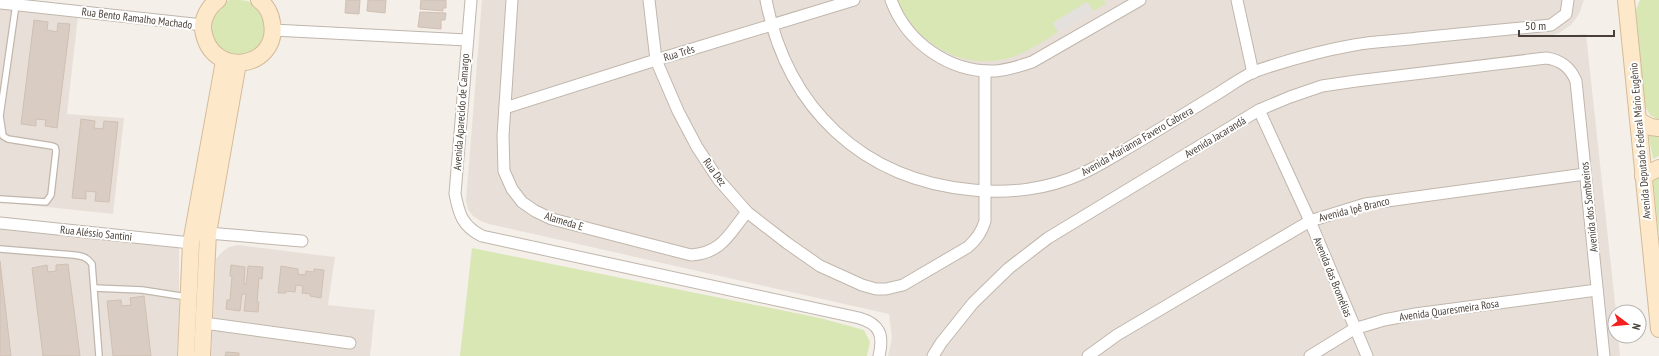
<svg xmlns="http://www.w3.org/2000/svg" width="1659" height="356" font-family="'PT Sans Narrow',sans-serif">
  <rect width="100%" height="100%" fill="#f4efe9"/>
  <!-- residential -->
  <g fill="#e8e0d8">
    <polygon points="482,0 1584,0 1579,14 1571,25 1559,33 1548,37 1586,34 1616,312 1615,336 1618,336 1620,356 888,356 892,338 889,314 489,224 481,221 473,216 468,209 466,201"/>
    <polygon points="0,9 78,16 67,114 124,118 113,214 0,202"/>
    <polygon points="0,228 77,237 179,245 179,311 177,356 0,356"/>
    <polygon points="237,245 335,257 328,305 375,310 370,356 211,356 216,259 222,252 229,247"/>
  </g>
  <!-- green -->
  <g fill="#d8e7b3">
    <path d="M230,0C256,0 252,2 268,22L261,48L237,58L214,46C213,39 208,27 209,20C211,11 221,2 230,0Z"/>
    <path d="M897,0H1104L1106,4L1093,11L1087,2L1053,23L1058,32C1044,41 1031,50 1015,56C966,74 917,45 897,0Z"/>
    <polygon points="1640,0 1659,0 1659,120 1650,115 1644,104 1636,10"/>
    <polygon points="1648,133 1659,135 1659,156 1653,159"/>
    <polygon points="1659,171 1659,235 1653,179"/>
    <polygon points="472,248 820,318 864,330 870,342 867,356 460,356"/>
  </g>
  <!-- parking -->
  <polygon fill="#e3e0de" points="1087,2 1093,11 1058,32 1053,23"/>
  <!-- building -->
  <g fill="#d9ccc2" stroke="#d0c0b2">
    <polygon points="346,0 360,0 359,14 345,13"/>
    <polygon points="368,0 386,0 385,13 367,11"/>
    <polygon points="421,0 446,0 446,8 443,8 443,11 420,9"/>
    <polygon points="420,12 446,13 445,20 441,20 441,29 418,27"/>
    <polygon points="34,20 48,22 47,30 57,32 58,23 70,24 57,128 45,126 46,120 36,119 36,126 21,124"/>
    <polygon points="81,119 95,121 94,128 103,129 104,121 118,122 109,202 95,201 96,192 86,191 86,199 72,198"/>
    <polygon points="0,261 11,356 0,356"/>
    <polygon points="68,264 80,356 43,356 32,268 47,265 48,272 56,271 56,265"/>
    <polygon points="231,265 245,267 244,284 246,284 248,266 263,267 262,279 259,278 257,302 259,302 258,312 244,311 246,294 242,294 240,311 226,309 227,300 230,300 232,276 230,276"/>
    <polygon points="281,266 298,269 298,274 305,275 306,271 314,272 314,269 324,270 321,298 310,296 310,294 302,293 303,286 296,285 295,292 286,291 286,293 278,293"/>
    <polygon points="144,296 151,356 113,356 107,301 121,300 122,306 131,305 130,298"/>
    <polygon points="226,352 239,353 239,356 225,356"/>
  </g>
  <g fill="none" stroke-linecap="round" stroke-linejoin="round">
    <defs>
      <g id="lane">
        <polyline points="0,199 46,202 51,195 56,151 55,147 52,146 8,139 3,136 0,116 16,4"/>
        <path d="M0,249L74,255C82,256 87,257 92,264L99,356"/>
        <polyline points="94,288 142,290 187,297"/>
      </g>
      <g id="street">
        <path d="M471,0L455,194C459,214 462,226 482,236L859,318C880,324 884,335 879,356"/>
        <path d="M512,0L503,136L504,171L512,189L522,202L535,211L552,219L691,255C722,253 729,234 747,212"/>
        <path d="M649,0L656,60L678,111L697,147L718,179L747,212L787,243L820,266L862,285L876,289H886L903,285L968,247C977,239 982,232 985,221V71"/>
        <path d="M766,0C787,108 862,180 973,190C1009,194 1048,189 1081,174C1099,166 1116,155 1133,145C1160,129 1186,113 1212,97C1226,89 1241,77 1256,71C1288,60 1320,51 1354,45C1375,41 1397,41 1418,38C1462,34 1507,29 1551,25L1566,14L1568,0"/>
        <path d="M891,0C907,43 950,73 996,71C1008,70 1020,66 1032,62L1140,0"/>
        <polyline points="1237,0 1253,73"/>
        <polyline points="0,3 203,25"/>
        <polyline points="273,30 467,40"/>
        <polyline points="505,108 656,60 854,0"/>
        <polyline points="1259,110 1310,221 1367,356"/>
        <polyline points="0,223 191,243"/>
        <polyline points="208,233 302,241"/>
        <polyline points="204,323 350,343"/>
        <path d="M933,356L941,343L973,303L1009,268L1048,238L1259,110L1290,97L1322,86L1356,81L1546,58C1561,60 1570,67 1576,81L1604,356"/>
        <polyline points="1088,356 1117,335 1310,221 1365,204 1585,174"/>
        <polyline points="1310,356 1354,329 1384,320 1415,314 1597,290"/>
      </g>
      <g id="secondary">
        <path d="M218,0C209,6 202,19 203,29C210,81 280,68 272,23C271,14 266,5 259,0"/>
        <polyline points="1626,0 1659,329"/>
        <polyline points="1639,121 1651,127 1659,128"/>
        <polyline points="1643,176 1659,168"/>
        <polyline points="186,356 191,243 224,61"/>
        <polyline points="202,356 208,233 238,63"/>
      </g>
    </defs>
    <!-- lane casing -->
    <use href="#lane" stroke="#c0b6ac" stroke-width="8"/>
    <!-- street casing -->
    <use href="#street" stroke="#c0b6ac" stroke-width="13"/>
    <!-- secondary casing -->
    <use href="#secondary" stroke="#d3bb9a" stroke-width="18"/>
    <!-- lane -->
    <use href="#lane" stroke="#fff" stroke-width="5.5"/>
    <!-- street -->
    <use href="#street" stroke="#fff" stroke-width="11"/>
    <!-- secondary -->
    <use href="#secondary" stroke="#fde9ca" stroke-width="16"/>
  </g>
  <g text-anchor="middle" stroke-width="4" stroke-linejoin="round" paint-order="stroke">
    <!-- street labels -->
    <g font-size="11" fill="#483f38" stroke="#fff">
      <text transform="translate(137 18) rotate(7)" y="4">Rua Bento Ramalho Machado</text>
      <text transform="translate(679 53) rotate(-17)" y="4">Rua Três</text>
      <text transform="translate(461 112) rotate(-86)" y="4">Avenida Aparecido de Camargo</text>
      <text transform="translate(1215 137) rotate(-31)" y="4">Avenida Jacarandá</text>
      <text transform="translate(1137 141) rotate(-30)" y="4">Avenida Marianna Favero Cabrera</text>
      <text transform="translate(1640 141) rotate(-95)" y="4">Avenida Deputado Federal Mário Eugênio</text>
      <text transform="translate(715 172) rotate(54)" y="4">Rua Dez</text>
      <text transform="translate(1589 207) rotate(-96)" y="4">Avenida dos Sombreiros</text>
      <text transform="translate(1354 209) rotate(-14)" y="4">Avenida Ipê Branco</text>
      <text transform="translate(564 221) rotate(17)" y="4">Alameda E</text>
      <text transform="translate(96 233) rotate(6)" y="4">Rua Aléssio Santini</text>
      <text transform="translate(1333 277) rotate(68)" y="4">Avenida das Bromélias</text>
      <text transform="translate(1449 310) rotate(-8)" y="4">Avenida Quaresmeira Rosa</text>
    </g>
  </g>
  <!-- north arrow -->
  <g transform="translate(1627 324) rotate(106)"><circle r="19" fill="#ffffff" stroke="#b6b2af"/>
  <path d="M0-3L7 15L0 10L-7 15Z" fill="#f52020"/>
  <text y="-6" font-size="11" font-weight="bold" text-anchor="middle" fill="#483f38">N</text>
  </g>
  <!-- scale -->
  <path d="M1519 30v6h95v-6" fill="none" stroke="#483f38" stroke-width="2"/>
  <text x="1525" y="30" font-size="12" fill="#483f38" stroke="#ffffff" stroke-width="3" paint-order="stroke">50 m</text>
</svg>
